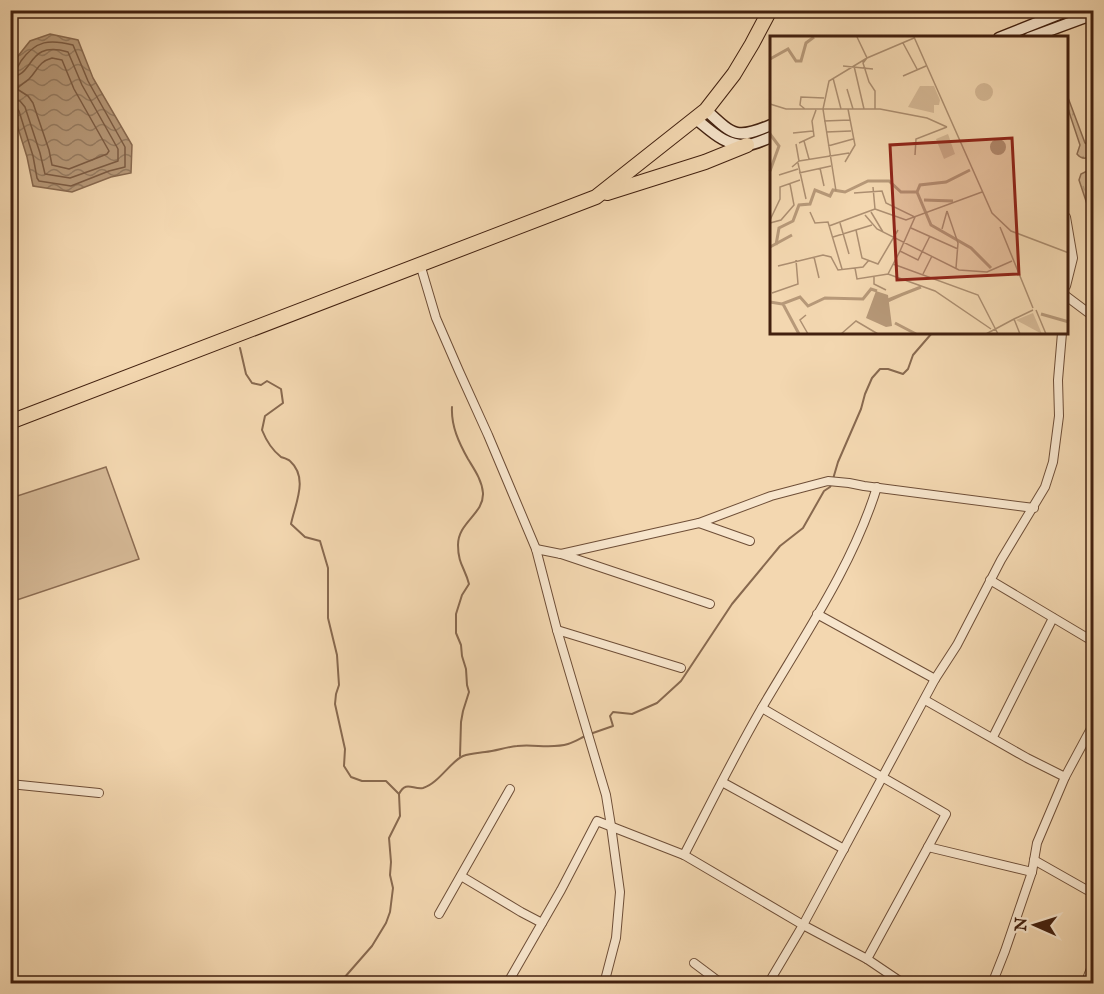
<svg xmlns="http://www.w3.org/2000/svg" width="1104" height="994" font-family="'IM FELL English',serif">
  <defs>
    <pattern id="grass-tufts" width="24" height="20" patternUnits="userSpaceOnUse" patternTransform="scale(1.5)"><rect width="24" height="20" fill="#d5b895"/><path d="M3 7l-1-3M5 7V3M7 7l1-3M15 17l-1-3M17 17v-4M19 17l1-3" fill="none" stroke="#b89e7f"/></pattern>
    <pattern id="water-waves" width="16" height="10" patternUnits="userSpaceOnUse" patternTransform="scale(1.5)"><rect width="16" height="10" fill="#b79979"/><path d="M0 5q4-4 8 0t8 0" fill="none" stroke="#967c62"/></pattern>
  </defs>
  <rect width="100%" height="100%" fill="#f3d7b0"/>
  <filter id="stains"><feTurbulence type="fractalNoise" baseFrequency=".00333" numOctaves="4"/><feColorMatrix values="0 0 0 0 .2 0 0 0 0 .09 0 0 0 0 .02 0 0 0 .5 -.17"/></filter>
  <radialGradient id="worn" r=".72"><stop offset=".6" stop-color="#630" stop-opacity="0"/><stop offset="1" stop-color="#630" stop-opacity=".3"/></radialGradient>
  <!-- grass -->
  <g fill="url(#grass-tufts)" stroke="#8c6c52" stroke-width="1.5">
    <path d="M1067,95L1085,143L1093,148V154C1088,159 1082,160 1077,154L1080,145L1067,106Z"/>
    <polygon points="1093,168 1093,222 1079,180 1081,174"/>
  </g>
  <!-- park -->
  <polygon fill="#d5b895" stroke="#8c6c52" stroke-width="1.5" points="106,467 139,559 11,602 11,498"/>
  <!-- water -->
  <polygon fill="url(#water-waves)" stroke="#88694f" stroke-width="1.5" points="50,34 78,40 93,78 132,145 131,173 111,177 72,192 33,186 27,157 14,115 11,90 14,61 30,41"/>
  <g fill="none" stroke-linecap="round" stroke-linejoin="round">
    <!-- shore -->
    <g stroke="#7c5c44" stroke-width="1.5">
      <path d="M52,58L62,60L74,89L109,151L107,154L69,169L52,165L49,150L33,103L28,96L17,89C20,85 25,83 29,79C38,70 38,62 52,58Z"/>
      <path d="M10,70C17,69 18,67 21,61C36,40 50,39 73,45L88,81L125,147V167L109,171L71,186L39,181L37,178L33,156L19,111L16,107H10"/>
      <path d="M10,77C36,76 25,40 68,52L82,85L118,149V161L70,178L45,174L40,153L25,107L20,101L10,99"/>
    </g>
    <!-- stream -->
    <g stroke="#88694f" stroke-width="2">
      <path d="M240,348L246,374L252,383L261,385L267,381L281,389L283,403L265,416L262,430C266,440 272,450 281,457C284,458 288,459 290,461C309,478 295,504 291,524L305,537L320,541L328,568V618L337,655L339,685L336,694L335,704L345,749L344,766L351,777L362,781H386L399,794L400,816L389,838L391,862L390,875L393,888L390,912L386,923L372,946L344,978L341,984"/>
      <path d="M452,407C451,426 459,443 468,459C474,469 482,480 483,493C484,514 458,522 458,545C458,564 465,568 469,584L462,595L456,614V633L461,645L462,656L466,669L467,685L469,692L463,711L461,722L460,756"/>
      <polyline points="833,479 838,462 861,409 865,394 872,378 880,369 888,369 903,374 908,369 913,355 932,333"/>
      <polyline points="590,734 613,726 610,716 613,712 632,714 657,703 681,681 732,604 780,546 803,528 824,491 830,487 831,485"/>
      <path d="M399,794C406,780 413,790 423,788C438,784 451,761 463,756C470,753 478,753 485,752C496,751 506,747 517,746C534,744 552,749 568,744C574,742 579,739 585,736"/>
    </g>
    <defs>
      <g id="minor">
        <polyline points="1066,217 1073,258 1066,286"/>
        <polyline points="420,264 436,318 459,371 488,435 536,549 557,630 606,795 611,826 620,892 616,938 604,984"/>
        <polyline points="1066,296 1090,314 1094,318"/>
        <polyline points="699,523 750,541"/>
        <polyline points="536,549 561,554 710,604"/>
        <polyline points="561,554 699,523 771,496 828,481 849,483 864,486 1034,508"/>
        <polyline points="990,580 1094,642"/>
        <polyline points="817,614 935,679"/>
        <polyline points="557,630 681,668"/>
        <polyline points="925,700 1027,758 1065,777"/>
        <path d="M762,708C823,744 885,778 946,814L867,959L904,984"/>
        <polyline points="993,737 1053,618"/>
        <polyline points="722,782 844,849"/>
        <polyline points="10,784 99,793"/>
        <polyline points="928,847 1032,872"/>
        <path d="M684,855C710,805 735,754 763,706C804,636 853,565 877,487"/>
        <polyline points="1034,860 1094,894"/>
        <polyline points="461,876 521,912 542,923"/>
        <polyline points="439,914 510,789"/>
        <polyline points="694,963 722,984"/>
        <polyline points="507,984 561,890 597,821 684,855 803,925 867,959"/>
        <polyline points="768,984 803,925 935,679 957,645 1001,560 1045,487 1053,462 1059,416 1058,380 1062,333"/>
        <polyline points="992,984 1005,951 1032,872 1037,843 1065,777 1094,723"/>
        <polyline points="1085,984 1094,961"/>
      </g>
      <g id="secondary">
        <polyline points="999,38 1069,10"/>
        <polyline points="1029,38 1094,14"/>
        <path d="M706,110C733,135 736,140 771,125"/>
        <path d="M696,119C711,131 726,147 748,145C755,144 764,140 771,137"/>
      </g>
      <g id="trunk">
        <polyline points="607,193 705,162 747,145"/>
        <polyline points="10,422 596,197 706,110 734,74 752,44 770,10"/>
      </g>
    </defs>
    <!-- minor casing -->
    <use href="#minor" stroke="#6e4e37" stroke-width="10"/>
    <!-- secondary casing -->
    <use href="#secondary" stroke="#42200f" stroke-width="13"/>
    <!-- trunk casing -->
    <use href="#trunk" stroke="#42200f" stroke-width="16"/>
    <!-- minor -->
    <use href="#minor" stroke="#f7e5cc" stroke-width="8"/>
    <!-- secondary -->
    <use href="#secondary" stroke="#f7e5cc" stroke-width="10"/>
    <!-- trunk -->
    <use href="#trunk" stroke="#f3d7b0" stroke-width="14"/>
  </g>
  <!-- overview -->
  <g transform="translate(770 36)">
    <rect width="298" height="298" fill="#f3d7b0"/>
    <path d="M263,277L272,298L246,284Z" fill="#d5b895"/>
    <path d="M150,50H164L170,64L169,69H164V77L138,71Z" fill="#d5b895"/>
    <path d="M205 56a9 9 0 1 1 18 0a9 9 0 1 1-18 0ZM178,98L185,118L174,123L166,103Z" fill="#d5b895"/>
    <path d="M220 111a8 8 0 1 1 16 0a8 8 0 1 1-16 0ZM106,255L118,259L122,290L116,291L96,282Z" fill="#b79979"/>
    <path fill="none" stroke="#b79979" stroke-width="3" d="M0,23L18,13L26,25H31L36,7L44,1M0,98L9,110L0,135M147,156L161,189L201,212L221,232M154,164L183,165M6,209L9,192L23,185L29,169L40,168L45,154L60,160L63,154L75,156L98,145H119L131,156H147L150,149L176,146L200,134M0,211L22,199M118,264L151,251M118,265L138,256M0,266L12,268L30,261L38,270L55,262L93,263L101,253L107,255M13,268L29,298M271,278L299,286M125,287L146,298"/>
    <path fill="none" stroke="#ac8e70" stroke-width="1.5" d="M87,1L97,22L93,27L99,46L105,55V73M144,1L222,177L241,195L299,217M133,7L147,33M73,30L103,33M84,30L94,73M133,40L156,30M63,42L71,73M77,53L83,73M0,68L16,73H110L157,82L177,91M35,73L30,69L31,61L54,62M54,85L80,84M56,96L81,95M23,97L43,95M34,105L39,123M29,107L44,100L42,85L46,74M58,110L83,103M145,119L146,103L177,91M29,125L79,117M75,126L85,109L78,73M28,127L36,163M22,131L29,125L26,108M50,132L54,150M29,137L61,130M9,139L28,133M103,151L105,173M66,155L53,73L59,45L97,22L144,2M84,157L112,155L116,167L145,181L130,215M105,173L136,184L212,156M177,175L188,207L186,232M40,176L45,187L58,186L72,233M101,176L113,196M95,179L107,193L189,234L217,236L242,225M0,184L10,163V151L30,144M0,187L11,184L24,169L20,148M70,187L79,218M59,190L105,173M230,191L263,272M141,192L188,213M172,193L177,175M86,194L92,222L108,228L128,194M63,201L102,189M44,221L49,242M123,228L208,259L228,298M8,230L53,219L61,221L68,234L93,231L99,224M85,232L87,243L118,238L165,255L221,293M118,238L130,215L148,224L160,200M153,238L162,220M104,241V248L116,254M2,257L28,248L26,224M266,274L276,298M36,279L30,284L38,298M71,298L86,285L108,298M216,298L244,283M250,298L244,283L263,274"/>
    <path fill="#8f2418" fill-opacity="0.15" stroke="#8f2418" stroke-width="3" d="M242,102L249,238L127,244L120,109Z"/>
    <rect width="298" height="298" fill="none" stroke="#42200f" stroke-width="3"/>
  </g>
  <!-- margin -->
  <rect width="1104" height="994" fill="none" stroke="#f3d7b0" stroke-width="36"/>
  <rect x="12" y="12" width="1080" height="970" fill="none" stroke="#42200f" stroke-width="3"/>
  <rect x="18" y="18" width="1068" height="958" fill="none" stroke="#42200f" stroke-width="1.5"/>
  <!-- north arrow -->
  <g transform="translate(1035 925) rotate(273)" stroke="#f7e5cc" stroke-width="4.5" paint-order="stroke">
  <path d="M0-4.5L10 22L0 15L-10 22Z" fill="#42200f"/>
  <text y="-9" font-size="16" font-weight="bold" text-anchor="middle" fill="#42200f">N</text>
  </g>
  <rect width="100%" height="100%" filter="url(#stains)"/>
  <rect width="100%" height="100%" fill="url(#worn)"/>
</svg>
